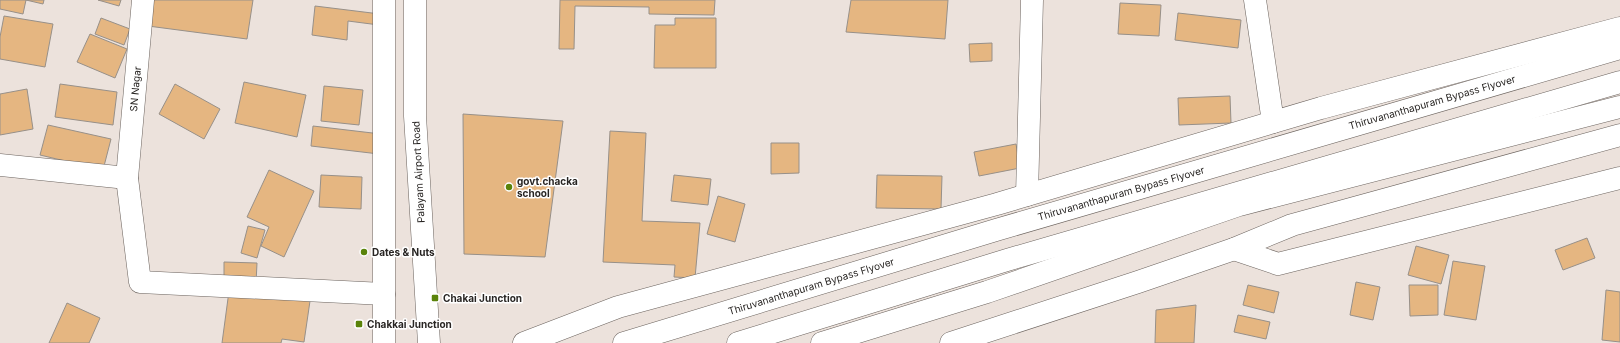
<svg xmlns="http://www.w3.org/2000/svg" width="1620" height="343" font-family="Inter,sans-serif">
  <rect width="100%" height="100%" fill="#ece2dc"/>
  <!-- building -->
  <g fill="#e5b681" stroke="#979089">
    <polygon points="0,0 44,0 43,4 26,0 23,14 0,9"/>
    <polygon points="98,0 121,0 119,6"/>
    <polygon points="152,0 253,0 247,39 148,26"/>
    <polygon points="560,0 715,0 714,15 649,14 649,7 575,6 574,49 559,49"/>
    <polygon points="851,0 948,0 945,39 846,32"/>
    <polygon points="1120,3 1161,5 1159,36 1118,34"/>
    <polygon points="315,6 380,14 379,25 348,21 347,40 312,35"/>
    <polygon points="1178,13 1241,20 1238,48 1175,40"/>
    <polygon points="4,16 53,24 45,67 0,59 0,37"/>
    <polygon points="101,18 130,29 124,45 95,34"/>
    <polygon points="675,18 716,18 716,68 654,68 655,25 675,25"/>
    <polygon points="90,34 127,49 115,78 77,62"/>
    <polygon points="992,43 992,61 970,62 969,44"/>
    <polygon points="244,82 306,95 297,137 235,123"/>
    <polygon points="60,84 117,92 113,125 55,117"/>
    <polygon points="175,84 220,109 204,139 159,114"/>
    <polygon points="324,86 363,90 359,125 321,121"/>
    <polygon points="27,89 33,129 0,135 0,94"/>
    <polygon points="1230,96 1231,123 1179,125 1178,98"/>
    <polygon points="463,114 563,121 545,257 464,254"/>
    <polygon points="48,125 111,139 103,170 40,155"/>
    <polygon points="313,126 381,134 379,154 311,146"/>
    <polygon points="610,131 646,133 642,221 700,223 695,278 674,277 675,265 603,262"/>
    <polygon points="771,143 799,143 799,173 771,174"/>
    <polygon points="1016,144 1020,168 979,176 974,152"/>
    <polygon points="269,170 314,191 284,257 261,246 269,227 247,217"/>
    <polygon points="321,175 362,177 361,209 319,207"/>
    <polygon points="674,175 711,179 708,205 671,201"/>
    <polygon points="877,175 942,176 941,209 876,208"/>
    <polygon points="718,196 745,204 735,242 707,234"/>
    <polygon points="248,226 265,230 257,258 241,253"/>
    <polygon points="1587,238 1595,258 1563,270 1555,250"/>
    <polygon points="1416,246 1449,255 1441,284 1408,275"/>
    <polygon points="1453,261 1485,266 1476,320 1444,315"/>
    <polygon points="224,262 257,263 256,283 224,282"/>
    <polygon points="1356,282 1380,287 1373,320 1350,315"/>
    <polygon points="1248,285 1279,292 1274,313 1243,305"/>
    <polygon points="1409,285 1438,285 1438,315 1410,316"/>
    <polygon points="1606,290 1620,292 1620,342 1602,340"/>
    <polygon points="229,291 310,301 304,342 282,339 281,343 222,343"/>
    <polygon points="67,303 100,318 89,343 49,343"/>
    <polygon points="1196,305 1194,343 1155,343 1156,310"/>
    <polygon points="1238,315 1270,322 1266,339 1234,332"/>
  </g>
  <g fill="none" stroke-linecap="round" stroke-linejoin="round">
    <defs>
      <g id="minor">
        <polyline points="143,0 127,178 140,282 384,294"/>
        <polyline points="1255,0 1273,122"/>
        <polyline points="0,165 127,178"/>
        <polyline points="1027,195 1032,0"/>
        <polyline points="1234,249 1278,264 1620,178"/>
      </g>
      <g id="tertiary">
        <polyline points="524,343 618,307 997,204 1321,108 1620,28"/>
        <polyline points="822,343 987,292 1239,205 1620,107"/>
        <polyline points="951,343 1138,282 1234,249 1292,225 1620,135"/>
      </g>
      <g id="primary">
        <polyline points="415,0 415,116 429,343"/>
        <polyline points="384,343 384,0"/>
      </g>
      <g id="trunk">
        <polyline points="624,343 996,230 1620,48"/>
        <polyline points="738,343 1007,260 1620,82"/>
      </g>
    </defs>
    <!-- minor casing -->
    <use href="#minor" stroke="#6b635e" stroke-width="23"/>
    <!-- tertiary casing -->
    <use href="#tertiary" stroke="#6b635e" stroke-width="23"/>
    <!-- primary casing -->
    <use href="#primary" stroke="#6b635e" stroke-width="23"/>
    <!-- trunk casing -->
    <use href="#trunk" stroke="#6b635e" stroke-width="23"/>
    <!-- minor -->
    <use href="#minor" stroke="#fff" stroke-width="22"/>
    <!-- tertiary -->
    <use href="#tertiary" stroke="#fff" stroke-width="22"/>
    <!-- primary -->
    <use href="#primary" stroke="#fff" stroke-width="22"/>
    <!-- trunk -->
    <use href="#trunk" stroke="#fff" stroke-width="22"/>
  </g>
  <!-- markers -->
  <g fill="#5a830a" stroke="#fff" stroke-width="1.5">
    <circle cx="509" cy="187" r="4"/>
    <circle cx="364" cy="252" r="4"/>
    <rect x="431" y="294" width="8" height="8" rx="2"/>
    <rect x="355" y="320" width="8" height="8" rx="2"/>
  </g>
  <g text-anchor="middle" stroke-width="3" stroke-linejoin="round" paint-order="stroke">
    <!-- street labels -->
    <g font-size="10" fill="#282523" stroke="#fff">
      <text transform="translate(135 89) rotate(-85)" y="4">SN Nagar</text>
      <text transform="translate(1432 102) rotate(-16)" y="4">Thiruvananthapuram Bypass Flyover</text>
      <text transform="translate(418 172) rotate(-93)" y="4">Palayam Airport Road</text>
      <text transform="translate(1121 193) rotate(-16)" y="4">Thiruvananthapuram Bypass Flyover</text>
      <text transform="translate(811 286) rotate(-17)" y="4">Thiruvananthapuram Bypass Flyover</text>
    </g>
    <!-- poi labels -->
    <g font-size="10" font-weight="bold" fill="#282523" stroke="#fff" text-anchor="start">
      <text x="517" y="185">govt.chacka<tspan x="517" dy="12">school</tspan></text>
      <text x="372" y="256">Dates &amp; Nuts</text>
      <text x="443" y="302">Chakai Junction</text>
      <text x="367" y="328">Chakkai Junction</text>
    </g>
  </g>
</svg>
